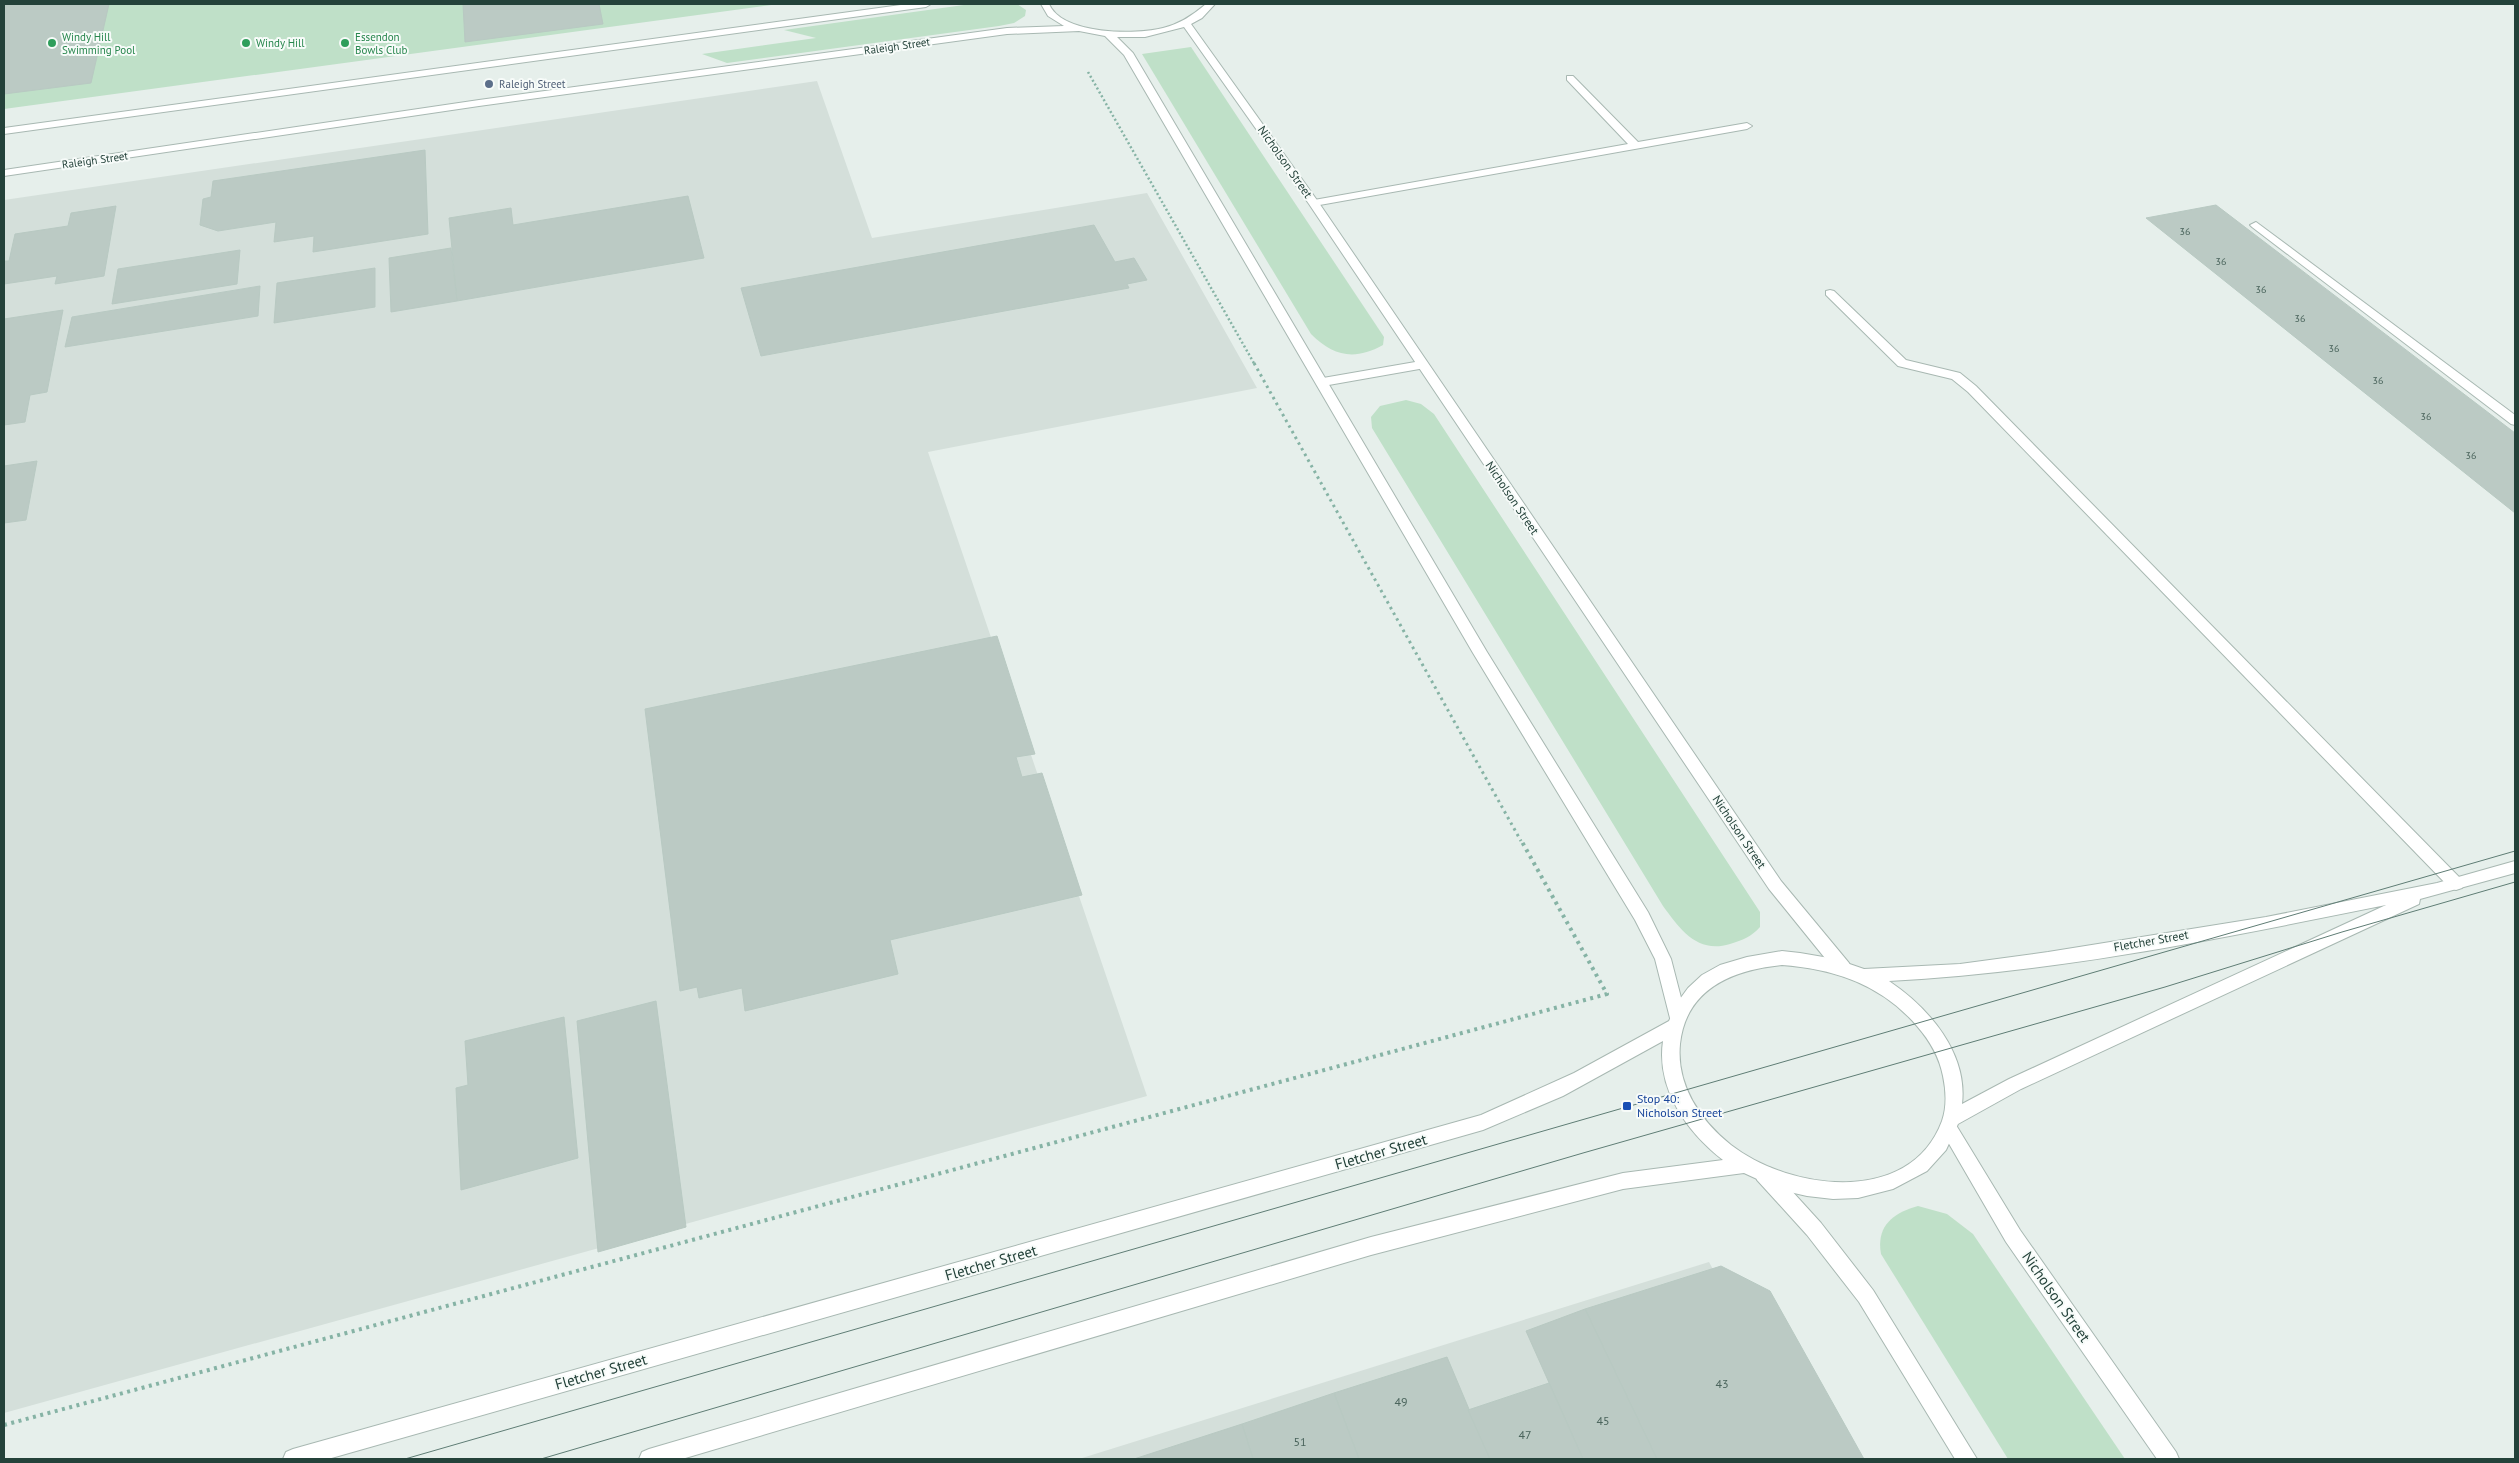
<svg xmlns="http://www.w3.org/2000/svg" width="2519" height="1463" font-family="'PT Sans',sans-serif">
  <rect width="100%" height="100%" fill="#e6efeb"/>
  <!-- built -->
  <g fill="#d4dfda">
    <polygon points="817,81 872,238 1147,193 1257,388 928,452 1147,1096 4,1413 4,200"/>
    <polygon points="1709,1262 1816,1459 1079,1459"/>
  </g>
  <!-- green -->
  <g fill="#bfe0c8">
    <polygon points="4,4 779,4 4,109"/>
    <polygon points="971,4 1017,4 1026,10 1025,16 1014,23 999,26 727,63 702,54 816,38 784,30"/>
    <path d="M1191,47L1384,337L1383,345C1354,361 1333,356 1311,334L1142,54Z"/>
    <path d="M1406,400L1421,404L1434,414L1760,912V927C1751,937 1743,940 1730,944C1697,954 1680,929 1663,906L1372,428L1371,417L1380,406Z"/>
    <path d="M1918,1206L1947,1214L1973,1234L2125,1459H2008L1881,1254C1876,1226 1893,1213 1918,1206Z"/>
  </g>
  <!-- building -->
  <g fill="#bbcac4" stroke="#b8c9c2">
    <polygon points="4,4 109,4 91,83 4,94"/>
    <polygon points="463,4 599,4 603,24 465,42"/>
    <polygon points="425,150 428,234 313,252 314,236 274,242 276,222 218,231 200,225 203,199 211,197 213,181"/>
    <polygon points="688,196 704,258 457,301 449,218 511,208 513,225"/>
    <polygon points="2216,205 2515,433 2515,513 2146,218"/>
    <polygon points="116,206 104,276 55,284 57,276 4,284 4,261 9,261 15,234 68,226 71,213"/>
    <polygon points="1094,225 1115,262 1134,258 1147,280 1127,284 1129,288 761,356 741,288"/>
    <polygon points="451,248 457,301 391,312 389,258"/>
    <polygon points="240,250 237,284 112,304 118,269"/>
    <polygon points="375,268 375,307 274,323 277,283"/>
    <polygon points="260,286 258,316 65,347 72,317"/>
    <polygon points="63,310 47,392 30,395 25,422 4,425 4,319"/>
    <polygon points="37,461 26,520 4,523 4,466"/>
    <polygon points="997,636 1035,754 1016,757 1022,777 1042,773 1082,895 890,940 898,974 745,1011 742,988 699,998 697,987 680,991 645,709"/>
    <polygon points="656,1001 686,1227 598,1252 577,1021"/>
    <polygon points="564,1017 578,1158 461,1190 456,1088 468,1085 465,1041"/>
    <polygon points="1721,1266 1770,1291 1864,1459 1657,1459 1585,1309"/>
    <polygon points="1585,1309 1657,1459 1583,1459 1526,1331"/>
    <polygon points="1447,1357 1490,1459 1359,1459 1334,1393"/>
    <polygon points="1549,1383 1583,1459 1490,1459 1468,1410"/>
    <polygon points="1334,1393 1359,1459 1253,1459 1242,1424"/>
    <polygon points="1242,1424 1253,1459 1134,1459"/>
  </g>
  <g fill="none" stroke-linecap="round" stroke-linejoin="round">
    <defs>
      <g id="service">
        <polygon points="1567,76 1573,76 1638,142 1747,123 1752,126 1747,129 1314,206 1309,203 1314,200 1628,144 1567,80"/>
        <polygon points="2256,222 2515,415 2515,425 2511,424 2252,227 2250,225"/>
        <polygon points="1830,290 1834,291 1906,360 1960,373 1976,386 2462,880 2464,884 2462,888 2456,890 2450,888 1968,392 1952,379 1898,366 1826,295 1826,291"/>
        <polygon points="1421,361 1427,365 1425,368 1323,386 1317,382 1323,378"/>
      </g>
      <g id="minor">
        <polygon points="908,4 931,4 926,7 4,134 4,128"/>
        <path d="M1041,4H1049C1062,35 1136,35 1163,28C1180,24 1193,15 1206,4H1215L1202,18L1191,24L1319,203L1781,881L1849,963L1851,968L1849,973L1843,975L1837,973L1769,889L1309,204L1184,27L1145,37H1117L1133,53L1487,652L1648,912L1671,959L1686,1017L1683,1022L1677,1024L1671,1022L1655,959L1635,920L1473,653L1124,55L1105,36L1079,31L1007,34L479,106L4,176V170L479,100L1007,28L1064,26L1048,16Z"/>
        <polygon points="1950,1122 1956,1125 2020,1230 2176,1452 2179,1459 2157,1459 2006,1242 1941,1130 1944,1125"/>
        <polygon points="1764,1166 1771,1168 1821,1223 1873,1290 1977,1459 1955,1459 1859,1302 1807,1235 1757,1180 1755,1174 1757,1168"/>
      </g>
      <path id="tertiary" d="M2515,861V873L2420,899L2419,904L2021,1089L1958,1124L1946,1150L1927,1171L1893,1189L1858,1198L1833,1199L1807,1196L1781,1190L1744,1173L1623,1189L1371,1255L682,1459H639L642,1452L649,1449L1371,1237L1623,1173L1723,1160C1687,1132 1656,1089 1663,1041L1563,1096L1483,1130L328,1459H283L286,1452L293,1449L1481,1115L1574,1073L1669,1021L1677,1003L1688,988L1702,975L1720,965L1747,957L1782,951L1800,953L1835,959L1864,969L1960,964L2048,952L2266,917L2437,883ZM2386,905L2009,1079L1962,1104C1968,1053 1929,1008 1889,981C2054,973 2223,938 2386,905ZM1782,965C1835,969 1882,985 1917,1026C1930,1041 1939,1056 1943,1076C1946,1090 1947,1107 1942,1121C1910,1207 1789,1190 1731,1145C1700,1120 1676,1085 1680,1044C1686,988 1733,970 1782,965Z"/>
    </defs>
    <!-- service casing -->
    <use href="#service" stroke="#a8b8b2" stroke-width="2"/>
    <!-- minor casing -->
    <use href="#minor" stroke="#a8b8b2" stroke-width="2"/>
    <!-- tertiary casing -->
    <use href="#tertiary" stroke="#a8b8b2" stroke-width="2"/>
    <!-- path-far2 -->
    <polyline stroke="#86b3a5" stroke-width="2.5" stroke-dasharray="2 2.5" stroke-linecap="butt" points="1088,72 1255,365"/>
    <!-- path-far1 -->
    <polyline stroke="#86b3a5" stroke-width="3" stroke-dasharray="2.5 4" stroke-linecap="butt" points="1254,363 1521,841"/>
    <!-- path -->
    <polyline stroke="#86b3a5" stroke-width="4" stroke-dasharray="3 4.5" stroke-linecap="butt" points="4,1425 1607,994 1521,840"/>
    <!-- service -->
    <use href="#service" fill="#fff" fill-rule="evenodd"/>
    <!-- minor -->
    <use href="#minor" fill="#fff" fill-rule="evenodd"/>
    <!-- tertiary -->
    <use href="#tertiary" fill="#fff" fill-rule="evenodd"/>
    <!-- tram -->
    <g stroke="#5f7d75" stroke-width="1">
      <polyline points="405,1459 2515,851"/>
      <polyline points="541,1459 1583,1153 2165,987 2342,932 2515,882"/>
    </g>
  </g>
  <!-- markers -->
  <g fill="#2e9e5b" stroke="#f7fbf9" stroke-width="2">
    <circle cx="52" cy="43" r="5"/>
    <circle cx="246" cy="43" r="5"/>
    <circle cx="345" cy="43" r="5"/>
  </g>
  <circle fill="#5c6f8a" stroke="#f7fbf9" stroke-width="2" cx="489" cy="84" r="5"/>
  <rect fill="#1a4fb4" stroke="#f7fbf9" stroke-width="2" x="1622" y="1101" width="10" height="10" rx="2.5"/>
  <g text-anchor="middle" stroke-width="4" stroke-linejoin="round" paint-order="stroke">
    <!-- number labels -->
    <g font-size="10" fill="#4a645c">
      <text x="2185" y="235">36</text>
      <text x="2221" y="265">36</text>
      <text x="2261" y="293">36</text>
      <text x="2300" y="322">36</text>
      <text x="2334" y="352">36</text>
      <text x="2378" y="384">36</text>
      <text x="2426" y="420">36</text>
      <text x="2471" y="459">36</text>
    </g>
    <!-- far-leisure labels -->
    <g font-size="11" fill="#27864d" stroke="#f7fbf9" text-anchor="start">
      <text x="62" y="41">Windy Hill<tspan x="62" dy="13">Swimming Pool</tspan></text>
      <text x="355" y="41">Essendon<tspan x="355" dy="13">Bowls Club</tspan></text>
      <text x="256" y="47">Windy Hill</text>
    </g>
    <!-- far-street labels -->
    <g font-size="11" fill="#24423a" stroke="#f7fbf9">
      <text transform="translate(897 46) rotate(-8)" y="4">Raleigh Street</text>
      <text transform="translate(95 160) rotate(-8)" y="4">Raleigh Street</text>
    </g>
    <!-- far-service labels -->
    <g font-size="11" fill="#4e5e75" stroke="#f7fbf9" text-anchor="start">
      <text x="499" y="88">Raleigh Street</text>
    </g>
    <!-- street labels -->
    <g font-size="12" fill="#24423a" stroke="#f7fbf9">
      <text transform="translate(1285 162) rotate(55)" y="4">Nicholson Street</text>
      <text transform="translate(1512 498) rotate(56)" y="4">Nicholson Street</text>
      <text transform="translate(1739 832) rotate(56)" y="4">Nicholson Street</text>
      <text transform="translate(2151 941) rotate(-10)" y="4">Fletcher Street</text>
    </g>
    <!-- transit labels -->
    <g font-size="12" fill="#164399" stroke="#f7fbf9" text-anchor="start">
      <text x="1637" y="1103">Stop 40:<tspan x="1637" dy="14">Nicholson Street</tspan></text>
    </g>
    <!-- near-number labels -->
    <g font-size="12" fill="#4a645c">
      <text x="1722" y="1388">43</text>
      <text x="1401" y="1406">49</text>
      <text x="1603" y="1425">45</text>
      <text x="1525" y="1439">47</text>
      <text x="1300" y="1446">51</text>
    </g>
    <!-- near-street labels -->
    <g font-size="15" fill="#24423a" stroke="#f7fbf9">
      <text transform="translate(1381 1152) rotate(-16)" y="5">Fletcher Street</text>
      <text transform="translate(991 1263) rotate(-16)" y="5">Fletcher Street</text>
      <text transform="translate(2056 1297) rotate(55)" y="5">Nicholson Street</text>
      <text transform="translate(601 1372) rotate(-16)" y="5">Fletcher Street</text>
    </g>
  </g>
  <!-- border -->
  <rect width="2519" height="1463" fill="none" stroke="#24423a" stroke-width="10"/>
</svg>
